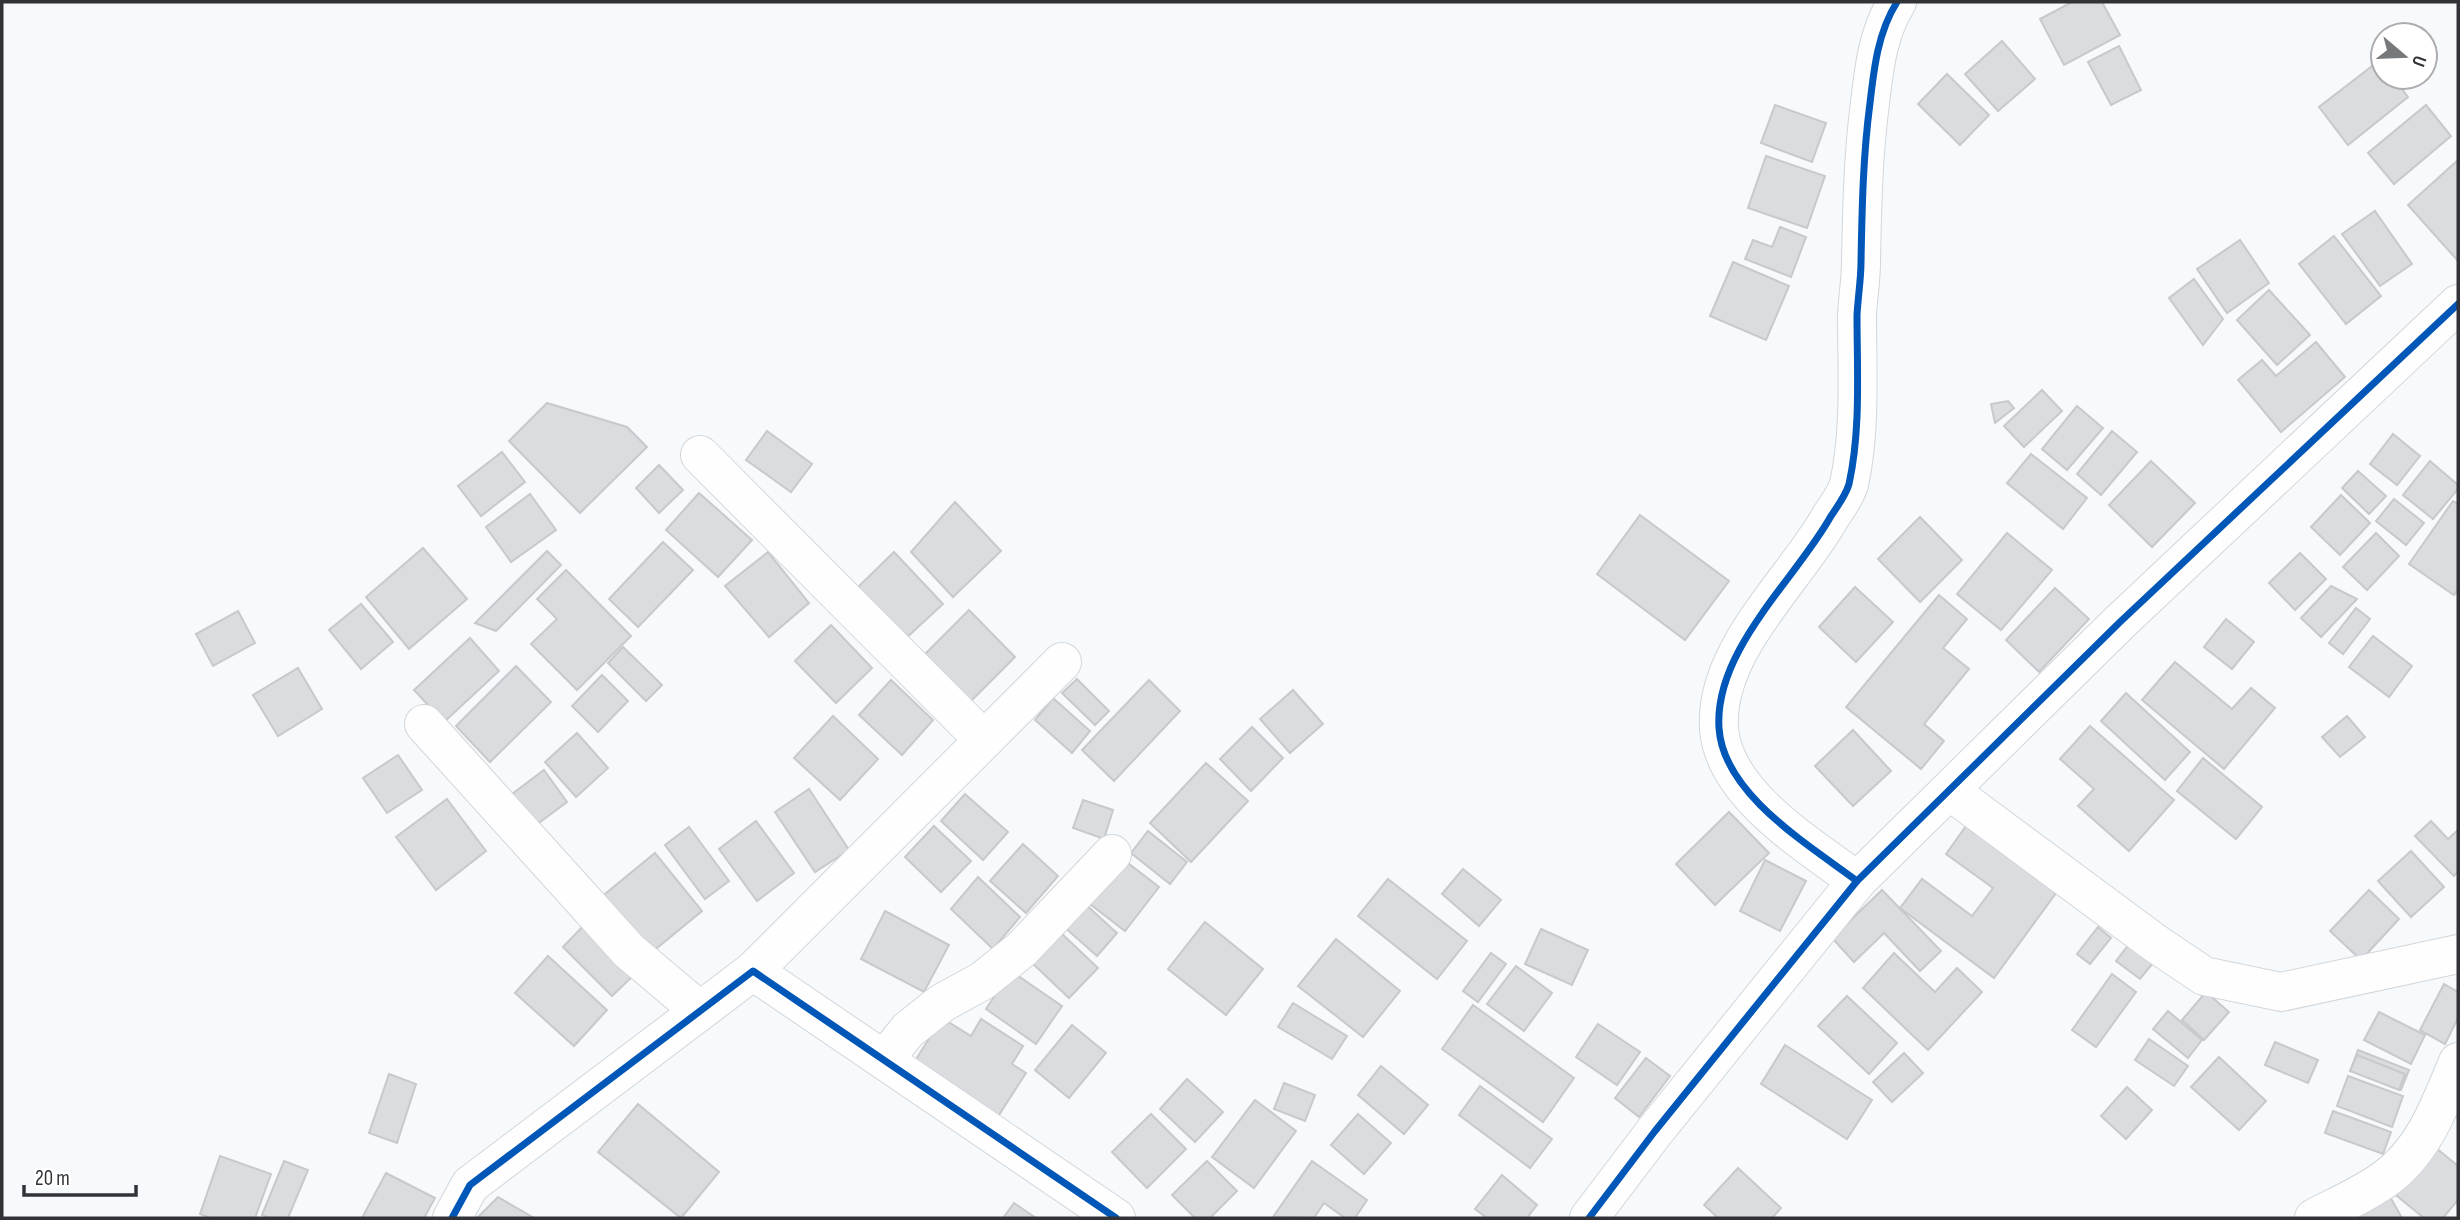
<svg xmlns="http://www.w3.org/2000/svg" width="2460" height="1220" font-family="'Sofia Sans Condensed',sans-serif">
  <rect width="100%" height="100%" fill="#f7fafd"/>
  <!-- building -->
  <g fill="#dadcdf" stroke="#c7c9cc" stroke-width="2">
    <polygon points="2072,2 2102,2 2120,35 2064,65 2040,19"/>
    <polygon points="2002,41 2035,79 1998,111 1965,74"/>
    <polygon points="2119,46 2141,90 2111,105 2088,62"/>
    <polygon points="2380,60 2383,64 2383,77 2393,77 2408,97 2348,145 2319,107"/>
    <polygon points="1947,74 1989,115 1960,145 1918,104"/>
    <polygon points="1775,105 1826,123 1812,162 1761,143"/>
    <polygon points="2426,105 2451,136 2394,184 2368,153"/>
    <polygon points="1766,156 1825,176 1807,228 1748,208"/>
    <polygon points="2458,160 2458,261 2408,205"/>
    <polygon points="2375,211 2412,264 2380,286 2342,234"/>
    <polygon points="1780,227 1806,237 1791,277 1745,259 1753,240 1772,247"/>
    <polygon points="2334,236 2381,296 2346,324 2299,264"/>
    <polygon points="2240,240 2269,283 2227,313 2197,269"/>
    <polygon points="1733,262 1789,286 1766,340 1710,316"/>
    <polygon points="2194,279 2223,319 2203,345 2169,298"/>
    <polygon points="2269,290 2310,335 2277,365 2237,320"/>
    <polygon points="2316,342 2345,377 2281,432 2238,380 2262,360 2276,376"/>
    <polygon points="2042,390 2062,411 2024,447 2004,426"/>
    <polygon points="2008,401 2014,408 1995,423 1991,404"/>
    <polygon points="547,403 627,427 647,447 580,513 509,441"/>
    <polygon points="2077,406 2103,428 2067,470 2042,449"/>
    <polygon points="767,431 812,464 791,492 746,460"/>
    <polygon points="2112,431 2137,452 2101,495 2077,474"/>
    <polygon points="2393,434 2420,456 2397,485 2370,464"/>
    <polygon points="502,452 525,482 481,516 458,486"/>
    <polygon points="2031,454 2087,498 2063,529 2007,483"/>
    <polygon points="2151,461 2195,503 2152,547 2109,505"/>
    <polygon points="2430,461 2458,485 2458,489 2433,519 2403,495"/>
    <polygon points="659,465 683,490 659,513 636,488"/>
    <polygon points="2358,471 2386,496 2369,514 2342,488"/>
    <polygon points="699,493 752,540 718,577 666,530"/>
    <polygon points="530,494 556,530 511,562 486,527"/>
    <polygon points="2341,495 2370,523 2340,555 2311,527"/>
    <polygon points="2394,499 2424,523 2406,545 2376,521"/>
    <polygon points="2453,501 2458,504 2458,589 2454,595 2409,564"/>
    <polygon points="955,502 1001,551 953,597 911,552"/>
    <polygon points="1640,515 1729,581 1685,640 1597,574"/>
    <polygon points="1920,517 1962,560 1920,602 1878,559"/>
    <polygon points="2007,533 2052,570 2001,630 1957,594"/>
    <polygon points="2376,533 2399,556 2367,590 2343,567"/>
    <polygon points="663,542 693,570 638,627 609,599"/>
    <polygon points="423,548 467,599 409,649 366,597"/>
    <polygon points="547,551 561,565 496,631 475,623"/>
    <polygon points="768,552 809,603 769,637 725,586"/>
    <polygon points="894,552 943,604 904,640 856,589"/>
    <polygon points="2300,553 2326,579 2295,610 2269,583"/>
    <polygon points="566,570 631,636 577,690 531,644 557,619 537,599"/>
    <polygon points="2331,586 2357,599 2321,637 2301,618"/>
    <polygon points="1855,587 1893,622 1856,662 1819,627"/>
    <polygon points="2055,588 2089,619 2039,672 2006,640"/>
    <polygon points="1939,595 1967,619 1943,648 1969,669 1924,724 1944,741 1921,769 1846,707"/>
    <polygon points="361,604 393,642 361,669 329,630"/>
    <polygon points="2356,608 2370,619 2343,654 2329,643"/>
    <polygon points="969,610 1015,657 970,702 924,655"/>
    <polygon points="238,611 255,643 213,666 196,634"/>
    <polygon points="2226,619 2254,642 2232,669 2204,647"/>
    <polygon points="831,625 872,668 836,703 795,661"/>
    <polygon points="2373,636 2412,666 2389,697 2349,667"/>
    <polygon points="470,638 499,671 444,722 414,690"/>
    <polygon points="623,647 662,685 646,701 608,663"/>
    <polygon points="2175,662 2232,709 2251,688 2275,708 2224,769 2142,700"/>
    <polygon points="516,666 551,702 490,762 456,726"/>
    <polygon points="298,668 322,709 278,736 253,695"/>
    <polygon points="602,675 628,701 598,732 572,706"/>
    <polygon points="1077,679 1109,711 1095,725 1062,693"/>
    <polygon points="891,680 933,720 902,755 859,715"/>
    <polygon points="1149,680 1180,711 1114,781 1082,750"/>
    <polygon points="1293,690 1323,724 1290,753 1260,719"/>
    <polygon points="2126,693 2190,752 2165,780 2101,721"/>
    <polygon points="1053,698 1090,731 1072,753 1035,720"/>
    <polygon points="833,716 878,759 840,800 794,758"/>
    <polygon points="2347,716 2365,737 2340,757 2322,737"/>
    <polygon points="2090,726 2174,800 2129,851 2078,806 2094,789 2060,759"/>
    <polygon points="1252,727 1283,758 1251,791 1220,759"/>
    <polygon points="1853,730 1891,771 1853,806 1815,766"/>
    <polygon points="577,733 608,768 576,797 545,762"/>
    <polygon points="398,755 422,790 387,813 363,778"/>
    <polygon points="2203,758 2262,807 2236,839 2177,791"/>
    <polygon points="1206,763 1248,801 1191,862 1150,823"/>
    <polygon points="544,770 567,802 532,828 508,797"/>
    <polygon points="809,789 849,850 815,872 775,812"/>
    <polygon points="965,794 1008,832 983,860 941,821"/>
    <polygon points="447,799 486,851 436,890 396,837"/>
    <polygon points="1083,800 1113,810 1104,839 1073,828"/>
    <polygon points="1729,812 1769,853 1715,905 1676,864"/>
    <polygon points="756,821 794,873 757,901 719,849"/>
    <polygon points="2431,821 2448,839 2458,830 2458,871 2454,876 2415,836"/>
    <polygon points="1969,822 2059,889 1994,978 1900,908 1922,879 1972,916 1993,888 1946,854"/>
    <polygon points="934,826 971,861 941,892 905,857"/>
    <polygon points="689,827 729,881 705,899 665,845"/>
    <polygon points="1148,831 1187,862 1170,884 1131,853"/>
    <polygon points="1023,844 1058,876 1026,913 990,881"/>
    <polygon points="2411,851 2444,887 2411,917 2378,881"/>
    <polygon points="655,853 702,911 646,957 599,899"/>
    <polygon points="1124,860 1159,887 1125,931 1090,904"/>
    <polygon points="1765,860 1806,881 1780,931 1740,911"/>
    <polygon points="1463,869 1501,900 1479,926 1442,894"/>
    <polygon points="978,877 1020,917 993,949 951,909"/>
    <polygon points="1388,879 1467,941 1437,979 1358,916"/>
    <polygon points="1882,890 1941,951 1920,971 1884,933 1854,962 1832,938"/>
    <polygon points="2369,890 2399,919 2361,960 2330,931"/>
    <polygon points="1083,902 1117,933 1097,956 1062,925"/>
    <polygon points="885,911 949,945 924,992 861,959"/>
    <polygon points="587,922 637,972 612,996 563,947"/>
    <polygon points="1205,922 1263,969 1226,1015 1168,969"/>
    <polygon points="2098,927 2111,938 2090,964 2077,954"/>
    <polygon points="1541,929 1588,950 1572,985 1525,964"/>
    <polygon points="1060,932 1098,968 1069,998 1031,962"/>
    <polygon points="1336,939 1400,991 1363,1037 1298,986"/>
    <polygon points="2130,943 2154,962 2140,979 2116,961"/>
    <polygon points="1491,953 1506,964 1478,1002 1463,991"/>
    <polygon points="1894,953 1935,992 1957,968 1982,992 1928,1050 1863,988"/>
    <polygon points="548,956 607,1010 574,1046 515,993"/>
    <polygon points="1516,966 1552,993 1524,1031 1487,1004"/>
    <polygon points="1011,971 1062,1006 1036,1044 986,1009"/>
    <polygon points="2112,974 2136,992 2096,1047 2072,1030"/>
    <polygon points="2444,984 2458,992 2458,1018 2445,1044 2420,1030"/>
    <polygon points="2206,992 2229,1012 2204,1040 2182,1020"/>
    <polygon points="1847,996 1897,1043 1869,1074 1818,1026"/>
    <polygon points="1293,1003 1347,1036 1332,1059 1278,1027"/>
    <polygon points="1473,1005 1574,1078 1543,1122 1442,1049"/>
    <polygon points="2168,1011 2202,1040 2188,1058 2153,1029"/>
    <polygon points="2379,1012 2425,1035 2411,1064 2364,1040"/>
    <polygon points="942,1018 971,1036 981,1019 1023,1046 1012,1064 1026,1073 997,1118 913,1064"/>
    <polygon points="1598,1024 1640,1052 1617,1085 1576,1057"/>
    <polygon points="1072,1025 1106,1053 1069,1098 1035,1070"/>
    <polygon points="2149,1039 2188,1066 2174,1086 2135,1060"/>
    <polygon points="2275,1042 2318,1060 2308,1083 2265,1065"/>
    <polygon points="1785,1045 1872,1100 1847,1139 1761,1084"/>
    <polygon points="2358,1050 2409,1070 2401,1090 2351,1069"/>
    <polygon points="1904,1053 1923,1073 1892,1102 1873,1082"/>
    <polygon points="2357,1055 2405,1074 2399,1090 2350,1071"/>
    <polygon points="2219,1057 2266,1101 2239,1130 2191,1087"/>
    <polygon points="1646,1058 1670,1076 1639,1117 1615,1098"/>
    <polygon points="1381,1066 1428,1105 1404,1134 1358,1095"/>
    <polygon points="389,1074 416,1084 397,1143 369,1133"/>
    <polygon points="2348,1076 2403,1096 2392,1127 2337,1106"/>
    <polygon points="1187,1079 1223,1112 1195,1142 1160,1109"/>
    <polygon points="1284,1083 1315,1095 1305,1121 1274,1109"/>
    <polygon points="1480,1086 1552,1139 1530,1168 1459,1115"/>
    <polygon points="2127,1087 2152,1110 2126,1139 2101,1116"/>
    <polygon points="1255,1100 1296,1131 1254,1188 1212,1157"/>
    <polygon points="638,1104 719,1172 681,1218 598,1152"/>
    <polygon points="2333,1111 2391,1132 2383,1154 2325,1133"/>
    <polygon points="1151,1114 1186,1149 1147,1188 1112,1152"/>
    <polygon points="1358,1114 1391,1143 1364,1174 1331,1145"/>
    <polygon points="2425,1139 2458,1166 2458,1200 2443,1218 2424,1218 2386,1187"/>
    <polygon points="220,1156 271,1174 255,1218 210,1218 200,1214"/>
    <polygon points="284,1161 308,1170 288,1218 270,1218 262,1215"/>
    <polygon points="1207,1161 1237,1191 1210,1218 1195,1218 1172,1195"/>
    <polygon points="1312,1161 1367,1200 1355,1218 1345,1218 1324,1203 1314,1218 1273,1217"/>
    <polygon points="1738,1168 1781,1208 1772,1218 1718,1218 1704,1205"/>
    <polygon points="386,1173 435,1198 424,1218 362,1218"/>
    <polygon points="1502,1175 1537,1205 1527,1218 1487,1218 1475,1209"/>
    <polygon points="2389,1195 2402,1218 2347,1218"/>
    <polygon points="498,1197 534,1218 477,1218"/>
    <polygon points="1014,1203 1036,1218 1003,1218"/>
  </g>
  <g fill="none" stroke-linecap="round" stroke-linejoin="round">
    <defs>
      <g id="minor">
        <polyline points="700,455 984,740"/>
        <polyline points="424,724 629,951 699,1010"/>
        <polyline points="1950,791 2155,943 2204,976 2281,992 2458,954"/>
        <path d="M1857,881C1809,845 1723,794 1719,728C1714,650 1796,579 1831,516C1837,507 1846,495 1849,484C1861,430 1857,369 1857,315C1858,297 1861,279 1861,262C1862,208 1863,156 1870,103C1874,68 1878,32 1897,2"/>
        <polyline points="753,971 1062,662"/>
        <polyline points="884,1060 908,1030 942,1003 982,981 1022,949 1112,854"/>
        <polyline points="452,1218 470,1185 753,971 1116,1218"/>
        <polyline points="1589,1218 1655,1131 1857,881 2120,622 2458,304"/>
        <path d="M2314,1218C2337,1206 2363,1195 2385,1179C2424,1151 2440,1105 2458,1062"/>
      </g>
    </defs>
    <!-- minor casing -->
    <use href="#minor" stroke="#d3d6d9" stroke-width="40"/>
    <!-- minor -->
    <use href="#minor" stroke="#fefeff" stroke-width="38"/>
    <defs>
      <g id="cycleway">
        <path d="M1857,881C1809,845 1723,794 1719,728C1714,650 1796,579 1831,516C1837,507 1846,495 1849,484C1861,430 1857,369 1857,315C1858,297 1861,279 1861,262C1862,208 1863,156 1870,103C1874,68 1878,32 1897,2"/>
        <polyline points="452,1218 470,1185 753,971 1116,1218"/>
        <polyline points="1589,1218 1655,1131 1857,881 2120,622 2458,304"/>
      </g>
    </defs>
    <!-- cycleway casing -->
    <use href="#cycleway" stroke="#fff" stroke-width="11"/>
    <!-- cycleway -->
    <use href="#cycleway" stroke="#0057b8" stroke-width="7"/>
  </g>
  <!-- border -->
  <rect width="2460" height="1220" fill="none" stroke="#313337" stroke-width="7"/>
  <!-- north arrow -->
  <g transform="translate(2404 56) rotate(109)"><circle r="33" fill="#ffffff" stroke="#adadaf" stroke-width="2"/>
  <path d="M0-5L12 26L0 18L-12 26Z" fill="#76797c"/>
  <text y="-10" font-size="19" font-weight="bold" text-anchor="middle" fill="#313337">U</text>
  </g>
  <!-- scale -->
  <path d="M24 1185v10h112v-10" fill="none" stroke="#313337" stroke-width="3.5"/>
  <text x="35" y="1185" font-size="21" fill="#313337" stroke="#ffffff" stroke-width="5" paint-order="stroke">20 m</text>
</svg>
